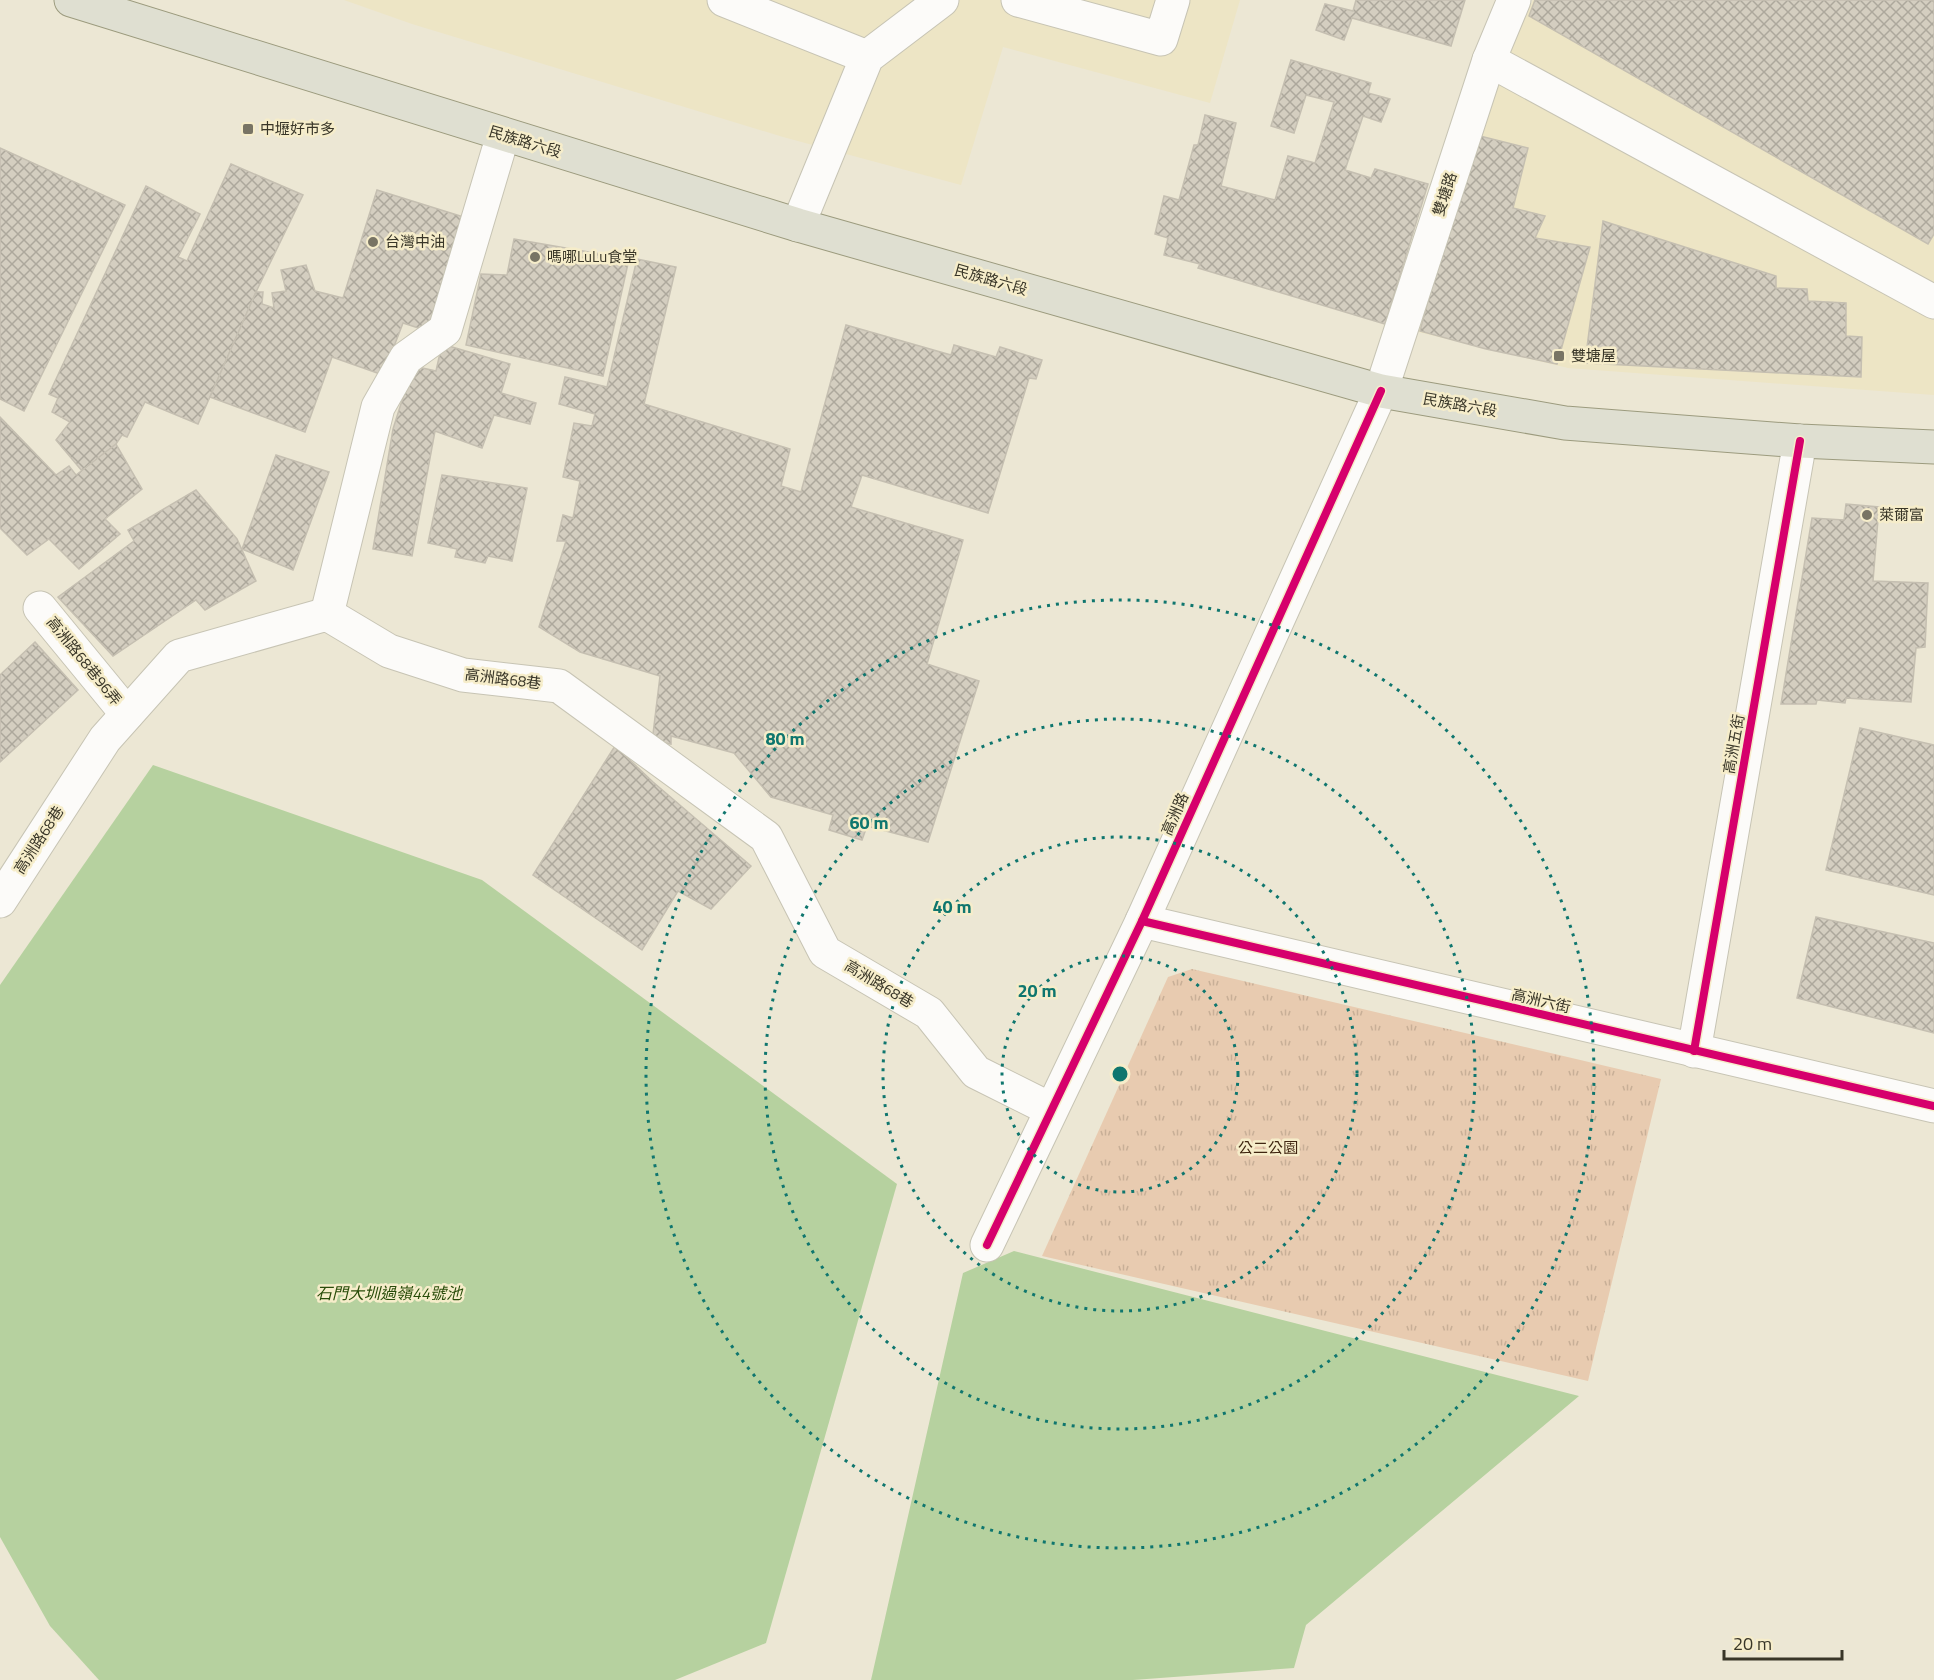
<svg xmlns="http://www.w3.org/2000/svg" width="1934" height="1680" font-family="'Titillium Web','Noto Sans TC',sans-serif">
  <defs>
    <pattern id="park-tufts" width="24" height="20" patternUnits="userSpaceOnUse" patternTransform="scale(1.5)"><rect width="24" height="20" fill="#e8cbb0"/><path d="M3 7l-1-3M5 7V3M7 7l1-3M15 17l-1-3M17 17v-4M19 17l1-3" fill="none" stroke="#c8af97"/></pattern>
    <pattern id="building-cross-hatch" width="8" height="8" patternUnits="userSpaceOnUse" patternTransform="scale(1.5)"><rect width="8" height="8" fill="#d4cec0"/><path d="M0 0l8 8M0 8l8-8" fill="none" stroke="#ada89c"/></pattern>
  </defs>
  <rect width="100%" height="100%" fill="#ece7d4"/>
  <!-- built -->
  <g fill="#ede5c5">
    <polygon points="344,0 1240,0 1210,103 1003,47 961,185 783,137 412,24"/>
    <polygon points="1533,0 1934,0 1934,395 1568,368 1414,331 1496,84"/>
  </g>
  <!-- park -->
  <polygon fill="url(#park-tufts)" points="1192,969 1661,1079 1588,1381 1042,1256 1168,977"/>
  <!-- water -->
  <g fill="#b6d19f">
    <polygon points="153,765 482,880 897,1184 766,1643 675,1680 99,1680 50,1626 0,1537 0,985"/>
    <polygon points="1014,1251 1579,1396 1306,1625 1294,1668 1133,1680 871,1680 963,1273"/>
  </g>
  <!-- building -->
  <g fill="url(#building-cross-hatch)" stroke="#c5bfb1" stroke-width="1.5">
    <polygon points="1356,0 1465,0 1451,46 1352,18 1344,40 1316,30 1325,4 1353,11"/>
    <polygon points="1535,0 1934,0 1934,234 1928,244 1529,16"/>
    <polygon points="1291,60 1371,83 1368,93 1390,99 1381,122 1363,116 1345,170 1371,178 1375,169 1428,184 1385,324 1198,268 1200,264 1164,255 1168,238 1155,234 1164,196 1179,200 1194,145 1198,145 1205,115 1236,123 1221,186 1275,200 1288,156 1315,163 1334,102 1306,95 1294,133 1271,126"/>
    <polygon points="1476,135 1528,148 1513,208 1545,216 1535,238 1590,247 1557,364 1486,349 1420,331 1463,167"/>
    <polygon points="0,148 125,205 24,411 0,399"/>
    <polygon points="231,164 303,195 256,292 198,424 145,402 127,437 122,435 116,444 82,471 56,440 70,422 52,412 58,398 49,394 146,186 200,214 178,257 187,261"/>
    <polygon points="377,190 470,219 434,333 403,323 383,375 332,357 305,432 210,397 256,292 263,292 262,304 274,308 272,293 286,291 281,270 306,265 315,291 343,298"/>
    <polygon points="1603,221 1776,276 1776,288 1807,289 1808,301 1846,303 1846,336 1862,337 1861,377 1585,363"/>
    <polygon points="514,239 629,259 603,376 466,345 481,274 507,275"/>
    <polygon points="637,259 676,267 644,404 790,449 781,486 801,492 846,325 951,355 954,345 996,357 1000,347 1042,360 1036,379 1029,378 988,513 862,475 851,507 963,540 927,664 979,681 928,842 867,826 862,840 829,830 833,815 771,797 734,753 671,736 671,744 659,742 653,734 660,676 580,652 539,627 566,541 557,541 563,515 573,518 580,481 563,477 574,423 592,426 595,414 559,404 565,377 607,387"/>
    <polygon points="442,344 510,364 501,393 536,403 530,424 494,415 482,448 435,431 412,556 373,549 393,429 413,366 436,371"/>
    <polygon points="0,417 56,475 69,466 76,475 116,444 142,489 105,519 120,534 79,569 49,539 27,555 0,528"/>
    <polygon points="276,455 329,472 293,570 242,549"/>
    <polygon points="442,475 527,488 512,561 488,556 485,563 455,557 457,549 428,543"/>
    <polygon points="196,490 237,539 256,581 205,610 196,600 113,656 58,597 134,541 128,530"/>
    <polygon points="1846,504 1879,507 1873,581 1928,583 1925,647 1916,648 1911,702 1846,698 1845,703 1817,700 1816,704 1781,704 1812,518 1844,520"/>
    <polygon points="35,642 78,690 0,762 0,675"/>
    <polygon points="1860,728 1934,745 1934,895 1826,870"/>
    <polygon points="615,746 653,782 751,866 711,909 678,891 642,950 533,875"/>
    <polygon points="1816,917 1934,943 1934,1033 1797,998"/>
  </g>
  <g fill="none" stroke-linecap="round" stroke-linejoin="round">
    <defs>
      <g id="minor">
        <polyline points="724,0 867,57"/>
        <polyline points="1018,0 1161,39 1173,0"/>
        <polyline points="1489,60 1934,302"/>
        <polyline points="798,225 867,57 942,0"/>
        <polyline points="40,608 127,714"/>
        <polyline points="327,614 378,407 406,358 445,330 503,135"/>
        <polyline points="0,901 105,739 179,656 327,614 389,651 463,675 559,686 766,837 825,952 929,1013 976,1072 1050,1109"/>
        <polyline points="1142,921 1934,1106"/>
        <polyline points="1694,1051 1800,441"/>
        <polyline points="987,1245 1142,921 1381,391 1489,60 1514,0"/>
      </g>
      <polyline id="major" points="71,0 798,225 1381,391 1565,423 1800,441 1934,447"/>
    </defs>
    <!-- minor casing -->
    <use href="#minor" stroke="#c7c4b4" stroke-width="35"/>
    <!-- major casing -->
    <use href="#major" stroke="#9c9b7e" stroke-width="35"/>
    <!-- minor -->
    <use href="#minor" stroke="#fcfbf9" stroke-width="33"/>
    <!-- major -->
    <use href="#major" stroke="#dfdfd1" stroke-width="33"/>
    <defs>
      <g id="cycleway">
        <polyline points="1142,921 1934,1106"/>
        <polyline points="1694,1051 1800,441"/>
        <polyline points="987,1245 1142,921 1381,391"/>
      </g>
    </defs>
    <!-- cycleway casing -->
    <use href="#cycleway" stroke="#f6edca" stroke-width="11"/>
    <!-- cycleway -->
    <use href="#cycleway" stroke="#d6006c" stroke-width="8"/>
  </g>
  <!-- distance rings -->
  <g fill="none" stroke="#0f766e" stroke-width="3" stroke-dasharray="3 6">
    <circle cx="1120" cy="1074" r="118"/>
    <circle cx="1120" cy="1074" r="237"/>
    <circle cx="1120" cy="1074" r="355"/>
    <circle cx="1120" cy="1074" r="474"/>
  </g>
  <!-- markers -->
  <g fill="#787464" stroke="#f6edca" stroke-width="2">
    <rect x="242" y="123" width="12" height="12" rx="3"/>
    <circle cx="373" cy="242" r="6"/>
    <circle cx="535" cy="257" r="6"/>
    <rect x="1553" y="350" width="12" height="12" rx="3"/>
    <circle cx="1867" cy="515" r="6"/>
  </g>
  <g text-anchor="middle" stroke-width="5" stroke-linejoin="round" paint-order="stroke">
    <!-- poi labels -->
    <g font-size="15" fill="#393628" stroke="#f6edca" text-anchor="start">
      <text x="260" y="134">中壢好市多</text>
      <text x="385" y="247">台灣中油</text>
      <text x="547" y="262">嗎哪LuLu食堂</text>
      <text x="1571" y="361">雙塘屋</text>
      <text x="1879" y="520">萊爾富</text>
    </g>
    <!-- street labels -->
    <g font-size="15" fill="#393628" stroke="#f6edca">
      <text transform="translate(525 142) rotate(17)" y="5">民族路六段</text>
      <text transform="translate(1445 194) rotate(-72)" y="5">雙塘路</text>
      <text transform="translate(991 280) rotate(16)" y="5">民族路六段</text>
      <text transform="translate(1460 405) rotate(10)" y="5">民族路六段</text>
      <text transform="translate(84 661) rotate(51)" y="5">高洲路68巷96弄</text>
      <text transform="translate(503 679) rotate(7)" y="5">高洲路68巷</text>
      <text transform="translate(1734 744) rotate(-80)" y="5">高洲五街</text>
      <text transform="translate(1175 814) rotate(-66)" y="5">高洲路</text>
      <text transform="translate(39 840) rotate(-57)" y="5">高洲路68巷</text>
      <text transform="translate(879 984) rotate(31)" y="5">高洲路68巷</text>
      <text transform="translate(1541 1001) rotate(13)" y="5">高洲六街</text>
    </g>
    <!-- park labels -->
    <g font-size="15" fill="#402611" stroke="#f6edca">
      <text x="1268" y="1153">公二公園</text>
    </g>
    <!-- water labels -->
    <g font-size="16" font-style="italic" fill="#284c09" stroke="#f6edca">
      <text x="389" y="1299">石門大圳過嶺44號池</text>
    </g>
  </g>
  <circle cx="1120" cy="1074" r="9" fill="#0f766e" stroke="#f6edca" stroke-width="3"/>
  <g font-size="18" text-anchor="middle" font-weight="bold" fill="#0f766e" stroke="#f6edca" stroke-width="5" stroke-linejoin="round" paint-order="stroke">
    <text x="785" y="745">80 m</text>
    <text x="869" y="829">60 m</text>
    <text x="952" y="913">40 m</text>
    <text x="1037" y="997">20 m</text>
  </g>
  <!-- scale -->
  <path d="M1724 1650v9h118v-9" fill="none" stroke="#393628" stroke-width="3"/>
  <text x="1733" y="1650" font-size="18" fill="#393628" stroke="#f6edca" stroke-width="4.5" paint-order="stroke">20 m</text>
</svg>
